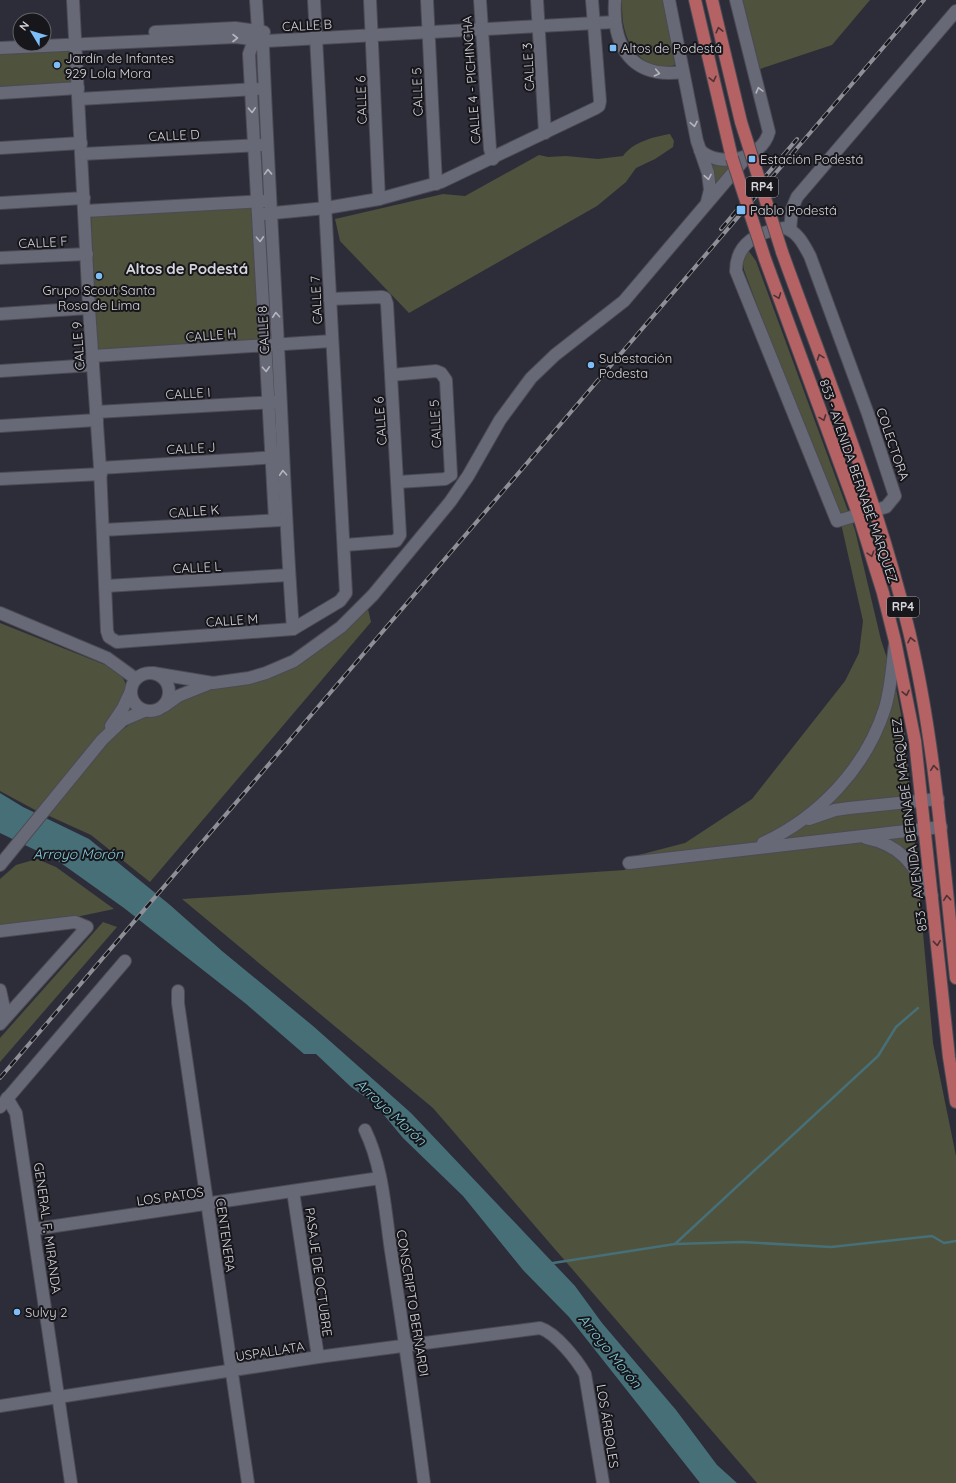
<svg xmlns="http://www.w3.org/2000/svg" width="956" height="1483" font-family="Quicksand,sans-serif">
  <rect width="100%" height="100%" fill="#2d2d39"/>
  <!-- green -->
  <g fill="#4f523d">
    <path d="M622,0H663L675,65C652,75 630,52 625,31C622,21 622,10 622,0Z"/>
    <polygon points="742,0 870,0 832,45 760,69"/>
    <polygon points="76,44 78,88 0,93 0,48"/>
    <path d="M670,134L674,141L673,147L655,159L636,168L626,182L597,206L409,313L340,241L335,219L443,194L465,196L539,155L548,157L566,156L598,159L623,156C633,142 653,137 670,134Z"/>
    <polygon points="707,162 737,163 714,190"/>
    <polygon points="251,206 259,340 100,351 97,345 91,216"/>
    <polygon points="748,250 756,261 855,530 881,640 895,683 905,735 933,1043 956,1156 956,1483 757,1483 433,1108 182,899 625,870 627,858 685,843 752,799 845,681 859,653 863,621 838,510 802,426 744,270 742,258"/>
    <polygon points="368,609 371,622 150,882 91,835 47,815 114,736 138,718 157,716 187,697 209,688 259,680"/>
    <path d="M0,623L113,668C122,675 126,680 127,692L102,740L37,811L0,791Z"/>
    <polygon points="37,859 56,867 114,909 76,917 0,927 0,879 16,865"/>
    <polygon points="103,922 117,927 0,1062 0,1038"/>
  </g>
  <!-- water -->
  <polygon fill="#476f78" points="0,793 23,807 89,839 170,905 222,951 313,1026 411,1113 575,1286 602,1323 676,1410 717,1465 737,1483 700,1483 569,1317 523,1270 463,1196 403,1138 374,1103 351,1087 316,1054 304,1054 245,1003 124,908 58,861 0,833"/>
  <g fill="none" stroke-linecap="round" stroke-linejoin="round">
    <!-- stream -->
    <g stroke="#476f78" stroke-width="2.5">
      <polyline points="675,1244 742,1242 831,1247 932,1236 944,1243 956,1241"/>
      <polyline points="553,1263 675,1244 878,1056 896,1027 918,1008"/>
    </g>
    <defs>
      <g id="minor">
        <polyline points="73,0 89,308 100,468 107,631 109,637 117,642 293,629 340,601 346,593 314,0"/>
        <path d="M256,0L258,30L263,47C267,147 273,246 278,346C283,440 286,535 293,629"/>
        <polyline points="370,0 379,199"/>
        <polyline points="427,0 436,184"/>
        <polyline points="480,0 490,149 493,159"/>
        <polyline points="537,0 545,133"/>
        <path d="M615,0C612,47 632,79 683,72"/>
        <polyline points="669,0 697,141 708,173 710,190 707,202"/>
        <polyline points="155,32 235,28 264,32"/>
        <polyline points="257,32 249,54 275,520"/>
        <polyline points="0,48 236,37 266,41 615,22"/>
        <polyline points="0,93 78,88"/>
        <polyline points="79,99 257,89"/>
        <polyline points="0,148 81,143"/>
        <path d="M700,150C720,169 762,159 769,132L736,0"/>
        <polyline points="82,154 262,145"/>
        <polyline points="0,203 84,198"/>
        <polyline points="85,211 264,201"/>
        <polyline points="263,214 326,208 379,199 441,182 596,108 599,106 600,101 592,0"/>
        <path d="M785,228C798,232 804,245 810,256L868,414L895,496L886,507L837,521L736,271C736,243 759,231 785,228Z"/>
        <polyline points="790,230 792,209 797,197 956,11"/>
        <polyline points="0,258 87,254"/>
        <polyline points="330,299 382,297 385,298 387,304 400,535 396,541 345,545"/>
        <polyline points="0,314 89,308"/>
        <polyline points="93,356 332,341"/>
        <polyline points="0,371 93,365"/>
        <polyline points="391,375 436,371 441,373 446,380 451,475 445,479 398,482"/>
        <polyline points="96,412 275,402"/>
        <polyline points="0,426 97,420"/>
        <polyline points="100,468 279,457"/>
        <polyline points="0,479 101,474"/>
        <polyline points="103,530 282,520"/>
        <polyline points="106,586 289,575"/>
        <polyline points="0,613 107,658 136,679"/>
        <polyline points="153,673 213,683 249,678 266,673 294,661 341,627 373,595 450,502 468,476 500,420 531,378 555,355 624,301 749,154"/>
        <circle cx="150" cy="692" r="19"/>
        <polyline points="164,706 178,696 208,684"/>
        <polyline points="111,726 123,708 131,691"/>
        <polyline points="809,819 835,810 849,808 938,799"/>
        <path d="M866,838C904,846 913,866 932,896"/>
        <path d="M763,843C819,817 866,768 885,708C891,688 892,666 895,644"/>
        <polyline points="629,863 941,827"/>
        <polyline points="0,865 102,740 123,720 144,711"/>
        <polyline points="0,931 75,922 87,927 0,1024"/>
        <polyline points="0,990 6,1017"/>
        <polyline points="178,991 178,1003 248,1483"/>
        <polyline points="7,1098 16,1113 71,1483"/>
        <polyline points="0,1107 125,961"/>
        <path d="M365,1130C383,1167 385,1211 391,1251C403,1328 414,1406 424,1483"/>
        <polyline points="293,1191 318,1357"/>
        <polyline points="35,1229 380,1178"/>
        <path d="M0,1406L318,1357L540,1328C556,1333 577,1360 585,1374L603,1483"/>
      </g>
      <g id="major">
        <polyline points="695,0 732,158"/>
        <polyline points="712,0 741,122"/>
        <path d="M782,252C827,377 878,501 909,631C936,745 943,862 956,978"/>
        <polyline points="765,259 859,516 883,593 895,641 915,741 949,1057 956,1102"/>
      </g>
    </defs>
    <!-- minor casing -->
    <use href="#minor" stroke="#4b4b55" stroke-width="14"/>
    <!-- major casing -->
    <use href="#major" stroke="#4b4b55" stroke-width="14"/>
    <!-- minor -->
    <use href="#minor" stroke="#686976" stroke-width="12"/>
    <!-- major -->
    <use href="#major" stroke="#b46263" stroke-width="12"/>
    <defs>
      <g id="rail">
        <polyline points="721,229 797,139"/>
        <polyline points="0,1078 924,0"/>
      </g>
    </defs>
    <!-- rail casing -->
    <use href="#rail" stroke="#8f8f98" stroke-width="4"/>
    <!-- rail -->
    <use href="#rail" stroke="#16161b" stroke-width="2.5" stroke-dasharray="8" stroke-linecap="butt"/>
    <defs>
      <g id="major-bridge">
        <polyline points="741,122 782,252"/>
        <polyline points="732,158 765,259"/>
      </g>
    </defs>
    <!-- major-bridge casing -->
    <use href="#major-bridge" stroke="#4b4b55" stroke-width="14" stroke-linecap="butt"/>
    <!-- major-bridge -->
    <use href="#major-bridge" stroke="#b46263" stroke-width="12"/>
  </g>
  <!-- one-way arrows -->
  <defs><path id="oneway-chevron" d="M-2-3.5L2.5 0L-2 3.5" fill="none" stroke-width="1.6" stroke-linecap="round" stroke-linejoin="round"/></defs>
  <g stroke="#4d3134">
    <use href="#oneway-chevron" transform="translate(719 30) rotate(-104)"/>
    <use href="#oneway-chevron" transform="translate(713 79) rotate(77)"/>
    <use href="#oneway-chevron" transform="translate(778 296) rotate(70)"/>
    <use href="#oneway-chevron" transform="translate(820 357) rotate(-110)"/>
    <use href="#oneway-chevron" transform="translate(823 418) rotate(70)"/>
    <use href="#oneway-chevron" transform="translate(871 554) rotate(73)"/>
    <use href="#oneway-chevron" transform="translate(911 640) rotate(-102)"/>
    <use href="#oneway-chevron" transform="translate(906 693) rotate(78)"/>
    <use href="#oneway-chevron" transform="translate(934 768) rotate(-96)"/>
    <use href="#oneway-chevron" transform="translate(947 898) rotate(-96)"/>
    <use href="#oneway-chevron" transform="translate(937 943) rotate(84)"/>
  </g>
  <g stroke="#b5b5be">
    <use href="#oneway-chevron" transform="translate(235 38)"/>
    <use href="#oneway-chevron" transform="translate(657 73) rotate(12)"/>
    <use href="#oneway-chevron" transform="translate(759 90) rotate(-105)"/>
    <use href="#oneway-chevron" transform="translate(252 110) rotate(87)"/>
    <use href="#oneway-chevron" transform="translate(694 124) rotate(79)"/>
    <use href="#oneway-chevron" transform="translate(268 172) rotate(-92)"/>
    <use href="#oneway-chevron" transform="translate(708 177) rotate(79)"/>
    <use href="#oneway-chevron" transform="translate(260 239) rotate(87)"/>
    <use href="#oneway-chevron" transform="translate(276 315) rotate(-94)"/>
    <use href="#oneway-chevron" transform="translate(266 369) rotate(87)"/>
    <use href="#oneway-chevron" transform="translate(283 473) rotate(-93)"/>
  </g>
  <!-- markers -->
  <g fill="#7dbef9" stroke="#16161b" stroke-width="1.5">
    <rect x="609" y="44" width="8" height="8" rx="2"/>
    <circle cx="57" cy="65" r="4"/>
    <rect x="748" y="155" width="8" height="8" rx="2"/>
    <rect x="736" y="205" width="10" height="10" rx="2"/>
    <circle cx="99" cy="276" r="4"/>
    <circle cx="591" cy="365" r="4"/>
    <circle cx="17" cy="1312" r="4"/>
  </g>
  <g text-anchor="middle" stroke-width="4" stroke-linejoin="round" paint-order="stroke">
    <!-- shield labels -->
    <g fill="#16161b" stroke="#9c9ca3" stroke-width="1">
      <rect x="746" y="177" width="32" height="20" rx="3"/>
      <rect x="887" y="597" width="32" height="20" rx="3"/>
    </g>
    <g font-size="12" font-weight="bold" fill="#d6d6dd">
      <text x="762" y="191">RP4</text>
      <text x="903" y="611">RP4</text>
    </g>
    <!-- street labels -->
    <g font-size="13" fill="#d6d6dd" stroke="#16161b">
      <text transform="translate(307 25) rotate(-3)" y="5">CALLE B</text>
      <text transform="translate(528 67) rotate(-93)" y="5">CALLE 3</text>
      <text transform="translate(471 80) rotate(-94)" y="5">CALLE 4 - PICHINCHA</text>
      <text transform="translate(417 92) rotate(-92)" y="5">CALLE 5</text>
      <text transform="translate(361 100) rotate(-92)" y="5">CALLE 6</text>
      <text transform="translate(174 135) rotate(-3)" y="5">CALLE D</text>
      <text transform="translate(43 242) rotate(-3)" y="5">CALLE F</text>
      <text transform="translate(316 300) rotate(-93)" y="5">CALLE 7</text>
      <text transform="translate(263 330) rotate(-93)" y="5">CALLE 8</text>
      <text transform="translate(211 335) rotate(-4)" y="5">CALLE H</text>
      <text transform="translate(78 346) rotate(-94)" y="5">CALLE 9</text>
      <text transform="translate(188 393) rotate(-3)" y="5">CALLE I</text>
      <text transform="translate(380 421) rotate(-94)" y="5">CALLE 6</text>
      <text transform="translate(435 424) rotate(-93)" y="5">CALLE 5</text>
      <text transform="translate(893 444) rotate(71)" y="5">COLECTORA</text>
      <text transform="translate(191 448) rotate(-3)" y="5">CALLE J</text>
      <text transform="translate(859 481) rotate(71)" y="5">853 - AVENIDA BERNABÉ MÁRQUEZ</text>
      <text transform="translate(194 511) rotate(-4)" y="5">CALLE K</text>
      <text transform="translate(197 567) rotate(-3)" y="5">CALLE L</text>
      <text transform="translate(232 620) rotate(-4)" y="5">CALLE M</text>
      <text transform="translate(909 825) rotate(-97)" y="5">853 - AVENIDA BERNABÉ MÁRQUEZ</text>
      <text transform="translate(170 1196) rotate(-8)" y="5">LOS PATOS</text>
      <text transform="translate(48 1228) rotate(82)" y="5">GENERAL F. MIRANDA</text>
      <text transform="translate(226 1235) rotate(82)" y="5">CENTENERA</text>
      <text transform="translate(319 1272) rotate(82)" y="5">PASAJE DE OCTUBRE</text>
      <text transform="translate(413 1303) rotate(81)" y="5">CONSCRIPTO BERNARDI</text>
      <text transform="translate(270 1351) rotate(-9)" y="5">USPALLATA</text>
      <text transform="translate(608 1426) rotate(81)" y="5">LOS ÁRBOLES</text>
    </g>
    <!-- poi labels -->
    <g font-size="13" fill="#d6d6dd" stroke="#16161b" text-anchor="start">
      <text x="621" y="53">Altos de Podestá</text>
      <text x="65" y="63">Jardín de Infantes<tspan x="65" dy="15">929 Lola Mora</tspan></text>
      <text x="760" y="164">Estación Podestá</text>
      <text x="750" y="215">Pablo Podestá</text>
      <text x="99" y="295" text-anchor="middle">Grupo Scout Santa<tspan x="99" dy="15">Rosa de Lima</tspan></text>
      <text x="599" y="363">Subestación<tspan x="599" dy="15">Podesta</tspan></text>
      <text x="25" y="1317">Sulvy 2</text>
    </g>
    <!-- water labels -->
    <g font-size="14" font-style="italic" fill="#85cede" stroke="#16161b">
      <text x="78" y="859">Arroyo Morón</text>
      <text transform="translate(391 1112) rotate(43)" y="5">Arroyo Morón</text>
      <text transform="translate(610 1351) rotate(51)" y="5">Arroyo Morón</text>
    </g>
    <!-- quarter labels -->
    <g font-size="15" font-weight="bold" fill="#d6d6dd" stroke="#16161b">
      <text x="187" y="274">Altos de Podestá</text>
    </g>
  </g>
  <!-- north arrow -->
  <g transform="translate(32 32) rotate(308)"><circle r="19" fill="#16161b" stroke="#636369"/>
  <path d="M0-3L7 15L0 10L-7 15Z" fill="#7dbef9"/>
  <text y="-6" font-size="11" font-weight="bold" text-anchor="middle" fill="#d6d6dd">N</text>
  </g>
</svg>
